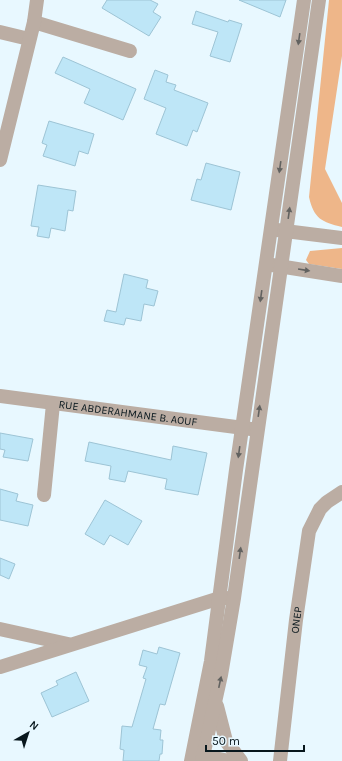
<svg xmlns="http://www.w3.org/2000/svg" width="342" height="761" font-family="Karla,sans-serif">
  <rect width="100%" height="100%" fill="#e8f8ff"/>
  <!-- green -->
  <g fill="#eeb689">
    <path d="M329,0H342V56L325,169L342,203V227C322,222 314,219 309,197Z"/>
    <polygon points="342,248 342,269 309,264 306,260 310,251"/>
  </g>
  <!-- building -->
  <g fill="#bee6f7" stroke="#9dc4d5">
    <polygon points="107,0 150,0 158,4 153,12 161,17 149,36 102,8"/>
    <polygon points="239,0 286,0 280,17"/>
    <polygon points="196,11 228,22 229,20 242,24 230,62 210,56 218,32 192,24"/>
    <polygon points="63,57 136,89 123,120 84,103 90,89 55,73"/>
    <polygon points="155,70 168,75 166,82 176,85 174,90 208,103 197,132 193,130 187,146 156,134 166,108 144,99"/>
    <polygon points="49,121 94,134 88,154 79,151 75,166 43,156 47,145 42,143"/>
    <polygon points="206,163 240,172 231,210 191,200 197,179 201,180"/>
    <polygon points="38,185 76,191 73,211 68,210 65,231 51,228 49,238 37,236 39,227 31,226"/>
    <polygon points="124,274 148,280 146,288 158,291 154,306 144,304 141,321 126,318 124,325 104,321 107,310 116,312"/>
    <polygon points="0,433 33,439 28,461 3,457 5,450 0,449"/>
    <polygon points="89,442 171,460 173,446 207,453 198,495 165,489 167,479 128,471 125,482 109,479 111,466 85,461"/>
    <polygon points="0,489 18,494 16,501 33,505 28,526 0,520"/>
    <polygon points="105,500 142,521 128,545 110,535 104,545 85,534"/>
    <polygon points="0,558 15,564 9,579 0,575"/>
    <polygon points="159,647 180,653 165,705 160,704 153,729 161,730 160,740 163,740 162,754 160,754 159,761 123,761 124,750 120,749 122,726 132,727 146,679 143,678 147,667 139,665 143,650 157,654"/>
    <polygon points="76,672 89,701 52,717 41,693 58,685 56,681"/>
  </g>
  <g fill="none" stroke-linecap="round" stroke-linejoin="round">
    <!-- minor -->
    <g stroke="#bbada3" stroke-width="14">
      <polyline points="34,22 130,51"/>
      <polyline points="0,32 29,39"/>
      <polyline points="0,160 34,22 37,0"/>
      <polyline points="277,230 342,238"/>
      <polyline points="272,265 342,276"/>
      <path id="s1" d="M0,396L251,429"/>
      <polyline points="44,495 53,404"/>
      <polyline points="0,629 68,644"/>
      <polyline points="0,667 220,598 227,598"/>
      <polyline points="217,706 226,741 241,761"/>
      <polyline points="194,754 230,761"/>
      <polyline points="191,761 211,661 236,470 304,0"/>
      <polyline points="202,761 221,675 234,598 319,0"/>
      <path id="s2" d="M280,761L296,620L309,531L320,509L327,502L342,492"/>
    </g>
  </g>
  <!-- one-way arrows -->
  <defs><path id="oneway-solid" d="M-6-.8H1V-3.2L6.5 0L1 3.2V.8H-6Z"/></defs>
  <g fill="#626260">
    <use href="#oneway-solid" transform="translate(299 39) rotate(98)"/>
    <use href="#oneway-solid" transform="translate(280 167) rotate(98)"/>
    <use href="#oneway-solid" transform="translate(289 213) rotate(-82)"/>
    <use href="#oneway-solid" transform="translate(304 270) rotate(9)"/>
    <use href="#oneway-solid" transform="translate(261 296) rotate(98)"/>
    <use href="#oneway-solid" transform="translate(259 411) rotate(-82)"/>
    <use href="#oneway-solid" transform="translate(239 452) rotate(98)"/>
    <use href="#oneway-solid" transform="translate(240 553) rotate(-82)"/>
    <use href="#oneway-solid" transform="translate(220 682) rotate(-78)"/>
  </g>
  <g text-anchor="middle" stroke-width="3" stroke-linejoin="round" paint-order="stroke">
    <!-- street labels -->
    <g font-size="11" fill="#08171d" stroke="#e8f8ff">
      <text dy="4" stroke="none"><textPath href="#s1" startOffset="129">RUE ABDERAHMANE B. AOUF</textPath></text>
      <text dy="4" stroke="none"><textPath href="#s2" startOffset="142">ONEP</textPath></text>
    </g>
  </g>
  <!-- north arrow -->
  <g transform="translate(28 733) rotate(39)" stroke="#e8f8ff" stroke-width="3" paint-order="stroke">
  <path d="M0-3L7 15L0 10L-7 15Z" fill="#08171d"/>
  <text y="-6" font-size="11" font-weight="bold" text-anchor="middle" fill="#08171d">N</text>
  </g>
  <!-- scale -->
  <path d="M206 745v6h98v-6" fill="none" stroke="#08171d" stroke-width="2"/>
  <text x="212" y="745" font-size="12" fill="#08171d" stroke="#e8f8ff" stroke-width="3" paint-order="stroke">50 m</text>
</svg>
